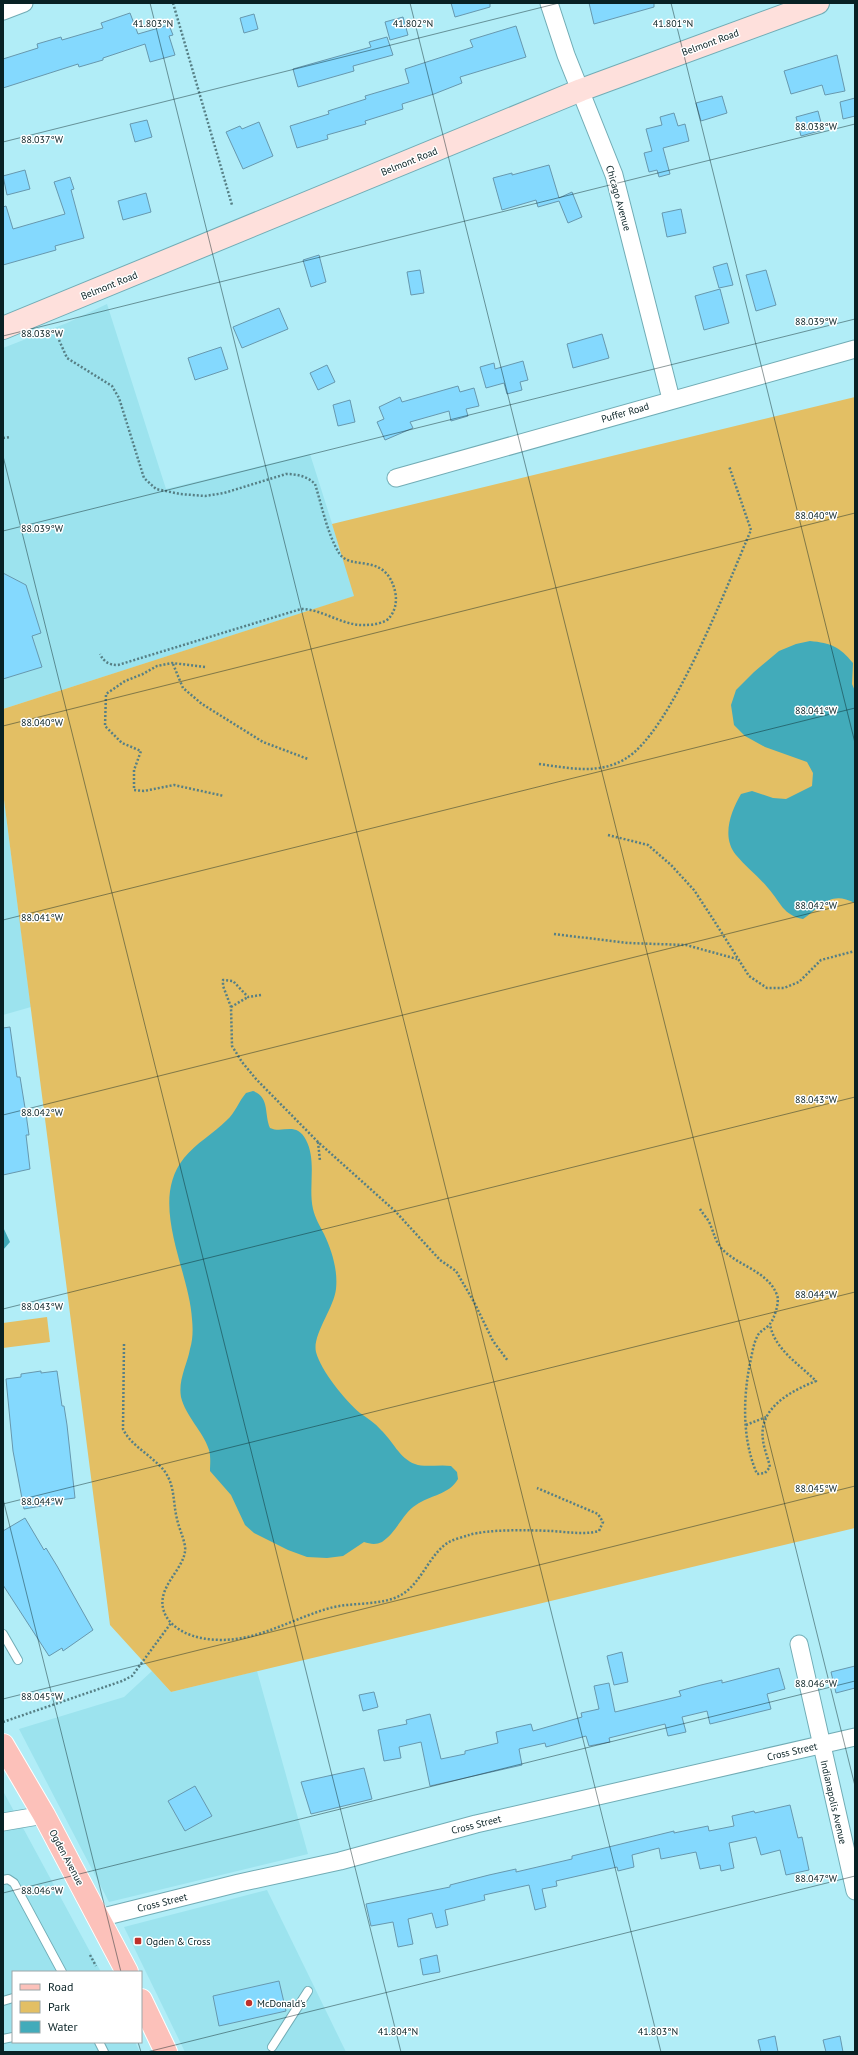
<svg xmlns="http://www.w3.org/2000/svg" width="858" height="2055" font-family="'PT Sans',sans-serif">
  <rect width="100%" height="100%" fill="#b1edf7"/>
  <!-- built -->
  <g fill="#9ce3ee">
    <polygon points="107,304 166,489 310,454 355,596 3,709 3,348 67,323"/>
    <polygon points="3,792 31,1007 3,1015"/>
    <polygon points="152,1671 171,1692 257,1671 308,1854 109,1902 19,1729 124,1697"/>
    <polygon points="3,1791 101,1972 13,1972 13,2042 135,2042 140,2052 3,2052"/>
    <polygon points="267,1890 346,2052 185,2052 124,1927"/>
  </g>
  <!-- green -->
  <g fill="#e3bf64">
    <polygon points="855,397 855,1528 171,1692 110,1625 3,792 3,709 354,596 332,524"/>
    <polygon points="47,1317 50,1342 3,1348 3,1323"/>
  </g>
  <!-- water -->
  <g fill="#42abba">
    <path d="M810,641C831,643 840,647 853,663L852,684L855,691V903C830,890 822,906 803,919C783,915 781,903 768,888C758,876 746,867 736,855C721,837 731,811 741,794L752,791L773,798L786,799L812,786L813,773L807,762L765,747L745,736L734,725L731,705L736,690L754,672L779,651L796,644Z"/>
    <path d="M253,1091C270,1097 264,1114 270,1128C283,1134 296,1121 306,1140C317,1161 308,1187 313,1209C315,1218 320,1226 324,1234C332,1251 338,1270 336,1289C334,1308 312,1335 316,1352C321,1371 345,1400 360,1413C367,1418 375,1423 381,1430C392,1440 400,1459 415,1464C425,1468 439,1464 451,1466L457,1472L458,1479C449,1495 430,1495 416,1505C402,1514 397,1532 382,1542C376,1545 370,1544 364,1542L343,1556L327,1558L307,1557L288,1550L254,1533L245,1525L231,1495L210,1471C210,1465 211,1457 209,1450C203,1431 186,1417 181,1397C178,1380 187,1365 190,1349C193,1339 193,1329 192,1319C189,1269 148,1203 184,1158C196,1143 213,1134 227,1120C235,1113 239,1101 246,1093Z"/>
    <polygon points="3,1227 10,1242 3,1250"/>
  </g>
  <!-- building -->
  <g fill="#84d9fe" stroke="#6798ae">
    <polygon points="451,3 490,3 490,7 455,17"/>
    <polygon points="589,3 654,3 654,7 594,24"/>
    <polygon points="130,13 138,34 169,25 173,35 169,36 175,55 150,62 145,44 103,58 103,60 79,67 78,64 3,88 3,59 38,48 37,44 61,37 62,40 103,28 101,23"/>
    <polygon points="254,14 258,29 244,33 240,18"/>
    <polygon points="403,17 408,35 390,40 385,22"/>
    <polygon points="516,26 526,57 460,77 462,83 434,94 402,104 403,109 365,121 366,124 327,135 328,139 297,148 290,126 329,114 328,111 366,99 365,96 409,83 405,69 473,47 470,40"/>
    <polygon points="387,37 393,55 353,66 354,71 298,87 293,69 371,47 369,42"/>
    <polygon points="837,55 845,91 825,95 822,85 791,94 784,71"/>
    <polygon points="722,96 727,113 701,121 696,103"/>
    <polygon points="855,98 855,116 843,119 840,102"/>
    <polygon points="818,111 823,130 801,136 796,117"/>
    <polygon points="674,113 678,126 685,124 689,141 663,148 670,174 659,177 657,170 649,172 644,153 652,151 646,129 662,125 660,117"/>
    <polygon points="147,120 152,137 135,142 130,124"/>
    <polygon points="259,122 273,156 243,169 226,132 240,126 242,129"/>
    <polygon points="549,165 559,198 572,192 582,217 568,223 559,201 538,207 536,200 502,210 493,178 512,173 512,175"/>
    <polygon points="25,170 30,189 7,195 3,176"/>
    <polygon points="70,177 74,189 71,190 84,238 55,246 56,250 3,265 3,207 6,206 13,229 65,214 54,182"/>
    <polygon points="146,193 151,212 123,220 118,201"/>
    <polygon points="681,209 686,233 667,237 662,213"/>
    <polygon points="319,255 326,282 311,287 303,260"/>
    <polygon points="727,263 733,285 719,288 713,267"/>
    <polygon points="420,270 424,293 411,295 407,272"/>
    <polygon points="766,270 776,305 756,311 746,275"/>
    <polygon points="720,289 729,323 704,330 695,296"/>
    <polygon points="279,308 288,329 242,348 233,327"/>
    <polygon points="602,334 609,358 573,368 567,344"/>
    <polygon points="221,347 228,369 195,380 188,358"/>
    <polygon points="523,361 528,380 520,382 522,390 507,394 504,383 486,388 480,367 494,363 495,369"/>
    <polygon points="327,365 335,382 318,390 310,373"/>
    <polygon points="458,386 460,392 474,388 479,406 466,409 468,416 451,421 449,411 410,422 413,428 385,440 377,422 384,419 379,407 400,397 402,402"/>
    <polygon points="350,400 355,422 338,426 333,405"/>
    <polygon points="3,573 26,585 41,633 32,636 42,667 3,679"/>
    <polygon points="10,1027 17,1077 20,1077 26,1114 29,1135 26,1135 30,1169 3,1175 3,1028"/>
    <polygon points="41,1371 41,1373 57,1371 62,1406 64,1406 67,1425 75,1498 59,1500 59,1503 24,1509 13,1451 6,1379 21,1377 21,1374"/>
    <polygon points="25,1518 44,1550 46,1548 57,1566 93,1630 63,1651 62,1648 49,1656 3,1585 3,1531"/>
    <polygon points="622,1652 628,1682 614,1685 607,1656"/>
    <polygon points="855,1666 855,1688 836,1693 831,1672"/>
    <polygon points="779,1668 785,1689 767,1694 771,1709 710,1724 707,1711 682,1717 686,1732 668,1736 665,1724 609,1738 610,1742 589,1746 586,1736 546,1747 545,1743 519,1749 522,1765 430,1786 421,1742 399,1747 401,1758 384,1761 378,1730 407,1724 406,1720 430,1714 441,1759 465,1754 465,1751 498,1743 496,1732 531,1724 533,1731 582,1717 581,1713 599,1709 594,1686 609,1683 615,1712 681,1696 679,1691 701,1685 722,1680 722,1683"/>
    <polygon points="374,1692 378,1707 363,1711 359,1695"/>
    <polygon points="364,1768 372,1799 311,1814 301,1782"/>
    <polygon points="195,1786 212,1816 185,1831 168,1801"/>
    <polygon points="790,1805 798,1838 802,1837 809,1870 786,1875 780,1850 761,1855 756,1837 729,1843 734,1868 721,1871 720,1865 700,1869 696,1852 661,1859 659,1848 632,1855 634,1867 618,1871 617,1867 556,1881 557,1886 542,1889 546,1907 535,1910 529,1885 484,1895 485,1900 445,1910 448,1925 436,1928 432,1913 408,1919 413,1944 398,1947 393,1922 371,1926 366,1904 450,1887 450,1885 489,1875 516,1869 516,1872 572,1859 572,1856 674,1831 674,1833 708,1826 709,1831 734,1826 732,1816 754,1811 755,1813"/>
    <polygon points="437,1955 440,1972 423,1975 420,1959"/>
    <polygon points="279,1981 286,2011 219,2026 213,1996"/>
    <polygon points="775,2036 778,2052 761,2052 758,2040"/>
    <polygon points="840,2036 843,2052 826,2052 823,2040"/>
  </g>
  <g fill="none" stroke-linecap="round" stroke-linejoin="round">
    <defs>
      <g id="lane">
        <polyline points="3,1634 18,1660"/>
        <polyline points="3,1880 8,1879 14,1883 62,1972"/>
        <polyline points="3,2001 13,1998"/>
        <polyline points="3,2039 13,2037"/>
        <polyline points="99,2042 104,2052"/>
        <polyline points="272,2047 308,1991"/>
      </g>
      <g id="street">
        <polyline points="549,3 566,55 614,175 671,399"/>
        <polyline points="3,11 24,3"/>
        <polyline points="396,478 855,349"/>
        <polyline points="799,1644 855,1891"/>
        <polyline points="3,1822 44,1815"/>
        <polyline points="99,1918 239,1883 340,1861 476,1824 855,1737"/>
      </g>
      <polyline id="secondary" points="3,328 581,90 818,3"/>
      <g id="primary">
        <polyline points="3,1745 44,1815 127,1972"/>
        <polyline points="141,2000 166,2052"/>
      </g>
    </defs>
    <!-- lane casing -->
    <use href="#lane" stroke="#71acb5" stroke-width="10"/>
    <!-- street casing -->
    <use href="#street" stroke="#71acb5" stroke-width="19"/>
    <!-- secondary casing -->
    <use href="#secondary" stroke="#71acb5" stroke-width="24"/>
    <!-- primary casing -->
    <use href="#primary" stroke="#fff" stroke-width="24"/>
    <!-- path -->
    <g stroke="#567f85" stroke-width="2.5" stroke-dasharray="2 2" stroke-linecap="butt">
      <polyline points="173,3 232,205"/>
      <path d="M59,340L67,358L112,386L119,398L144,478L156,489L180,494L205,496L224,493L286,474C297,474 307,476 315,484C322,506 327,533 339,553C351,572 385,551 395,591C397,600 396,609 390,617C386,623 373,625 365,625C342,626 323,609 301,609L118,665C109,665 104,662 100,654"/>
      <polyline points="3,438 10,437"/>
      <polyline points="173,664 183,688 202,704 263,742 308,759"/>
      <polyline points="205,667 172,663 157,666 143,674 125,681 106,694 105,726 122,743 141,751 134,770 134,790 144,791 174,785 224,796"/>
      <path d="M539,764C569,768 598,775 625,759C671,733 728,583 751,530L729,466"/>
      <polyline points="608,835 648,845 671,865 694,890 713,919 749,976 767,988 784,988 799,982 821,960 855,951"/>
      <polyline points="554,934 628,943 686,945 737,959"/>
      <polyline points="261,995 248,997 233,981 223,980 223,986 231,1007 232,1046 242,1062 256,1079 318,1142 395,1211 440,1260 456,1271 474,1302 493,1341 508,1361"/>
      <polyline points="231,1007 248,997"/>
      <polyline points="318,1142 320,1161"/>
      <path d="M700,1209C703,1214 708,1219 710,1224C714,1233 715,1241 722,1249C738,1266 768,1271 777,1295C780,1302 774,1319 770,1324C766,1329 759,1331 757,1337C753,1345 752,1355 750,1363C743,1399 742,1439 757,1474L765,1473L770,1467C768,1458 764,1449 763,1440C758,1408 791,1391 816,1381C799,1364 774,1349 770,1324"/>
      <path d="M124,1344L123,1429C130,1444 147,1453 159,1465C176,1481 172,1499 177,1519C179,1528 183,1536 185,1546C188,1569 151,1588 166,1616C172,1627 185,1634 197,1637C247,1649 284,1621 330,1608C351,1602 382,1606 401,1595C422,1583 429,1554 449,1542C455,1539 463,1537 469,1535C488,1529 530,1530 552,1531C568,1532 583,1535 599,1531L603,1522L598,1514L537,1488"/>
      <polyline points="746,1425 766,1417"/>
      <polyline points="3,1722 122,1681 132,1676 171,1623"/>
      <polyline points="90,1955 96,1966"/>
    </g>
    <!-- lane -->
    <use href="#lane" stroke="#fff" stroke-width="8"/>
    <!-- street -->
    <use href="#street" stroke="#fff" stroke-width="17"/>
    <!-- secondary -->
    <use href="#secondary" stroke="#fee0dc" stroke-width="22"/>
    <!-- primary -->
    <use href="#primary" stroke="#fcc1ba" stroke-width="22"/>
  </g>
  <!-- ticks -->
  <path fill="none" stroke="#082124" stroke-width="1" stroke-opacity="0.45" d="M150,3L661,2052M410,3L855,1786M671,3L855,743M3,142L559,3M3,336L855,124M3,456L401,2052M3,531L855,319M3,726L855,513M3,920L855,708M3,1115L855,902M3,1309L855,1097M3,1499L121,1972M3,1504L855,1292M3,1699L855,1486M3,1893L855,1681M138,2042L141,2052M147,2052L855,1876"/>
  <!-- markers -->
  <g fill="#bf312b" stroke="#fff" stroke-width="1.5">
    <rect x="134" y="1937" width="8" height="8" rx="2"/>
    <circle cx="249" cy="2003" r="4"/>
  </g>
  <g text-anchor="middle" stroke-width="3" stroke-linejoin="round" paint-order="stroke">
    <!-- street labels -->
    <g font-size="10" fill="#082124" stroke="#fff">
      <text transform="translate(710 42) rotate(-20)" y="4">Belmont Road</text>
      <text transform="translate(409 161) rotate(-22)" y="4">Belmont Road</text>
      <text transform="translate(619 198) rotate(74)" y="4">Chicago Avenue</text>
      <text transform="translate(109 285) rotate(-22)" y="4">Belmont Road</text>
      <text transform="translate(625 412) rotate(-16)" y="4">Puffer Road</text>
      <text transform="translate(792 1751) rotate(-13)" y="4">Cross Street</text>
      <text transform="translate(834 1802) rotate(77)" y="4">Indianapolis Avenue</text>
      <text transform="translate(476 1824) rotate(-14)" y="4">Cross Street</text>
      <text transform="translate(67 1857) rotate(62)" y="4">Ogden Avenue</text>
      <text transform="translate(162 1902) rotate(-14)" y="4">Cross Street</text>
    </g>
    <!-- poi labels -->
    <g font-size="10" fill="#082124" stroke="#fff" text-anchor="start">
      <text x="146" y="1945">Ogden &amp; Cross</text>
      <text x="257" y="2007">McDonald's</text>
    </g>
  </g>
  <g font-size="10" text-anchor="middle" fill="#082124" stroke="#fff" stroke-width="3" stroke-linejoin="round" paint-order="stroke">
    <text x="413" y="27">41.802°N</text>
    <text x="153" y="27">41.803°N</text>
    <text x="673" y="27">41.801°N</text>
    <text x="816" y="130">88.038°W</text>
    <text x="42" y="143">88.037°W</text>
    <text x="816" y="325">88.039°W</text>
    <text x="42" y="337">88.038°W</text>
    <text x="816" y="519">88.040°W</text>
    <text x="42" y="532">88.039°W</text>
    <text x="816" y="714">88.041°W</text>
    <text x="42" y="726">88.040°W</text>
    <text x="816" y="909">88.042°W</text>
    <text x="42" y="921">88.041°W</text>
    <text x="816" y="1103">88.043°W</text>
    <text x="42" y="1116">88.042°W</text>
    <text x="816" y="1298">88.044°W</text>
    <text x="42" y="1310">88.043°W</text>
    <text x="816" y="1492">88.045°W</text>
    <text x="42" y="1505">88.044°W</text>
    <text x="816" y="1687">88.046°W</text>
    <text x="42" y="1700">88.045°W</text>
    <text x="816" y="1882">88.047°W</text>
    <text x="42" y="1894">88.046°W</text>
    <text x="398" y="2035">41.804°N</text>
    <text x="658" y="2035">41.803°N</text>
  </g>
  <!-- border -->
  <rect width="858" height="2055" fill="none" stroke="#082124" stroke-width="8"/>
  <!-- legend -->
  <rect x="12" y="1971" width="130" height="72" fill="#ffffff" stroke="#9ca6a7"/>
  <rect x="20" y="1984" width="20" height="6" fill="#fcc1ba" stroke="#9ca6a7"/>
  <text x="48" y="1991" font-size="12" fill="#082124">Road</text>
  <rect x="20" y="2001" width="20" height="12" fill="#e3bf64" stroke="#9ca6a7"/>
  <text x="48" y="2011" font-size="12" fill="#082124">Park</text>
  <rect x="20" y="2021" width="20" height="12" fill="#42abba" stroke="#9ca6a7"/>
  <text x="48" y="2031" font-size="12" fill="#082124">Water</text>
</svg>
